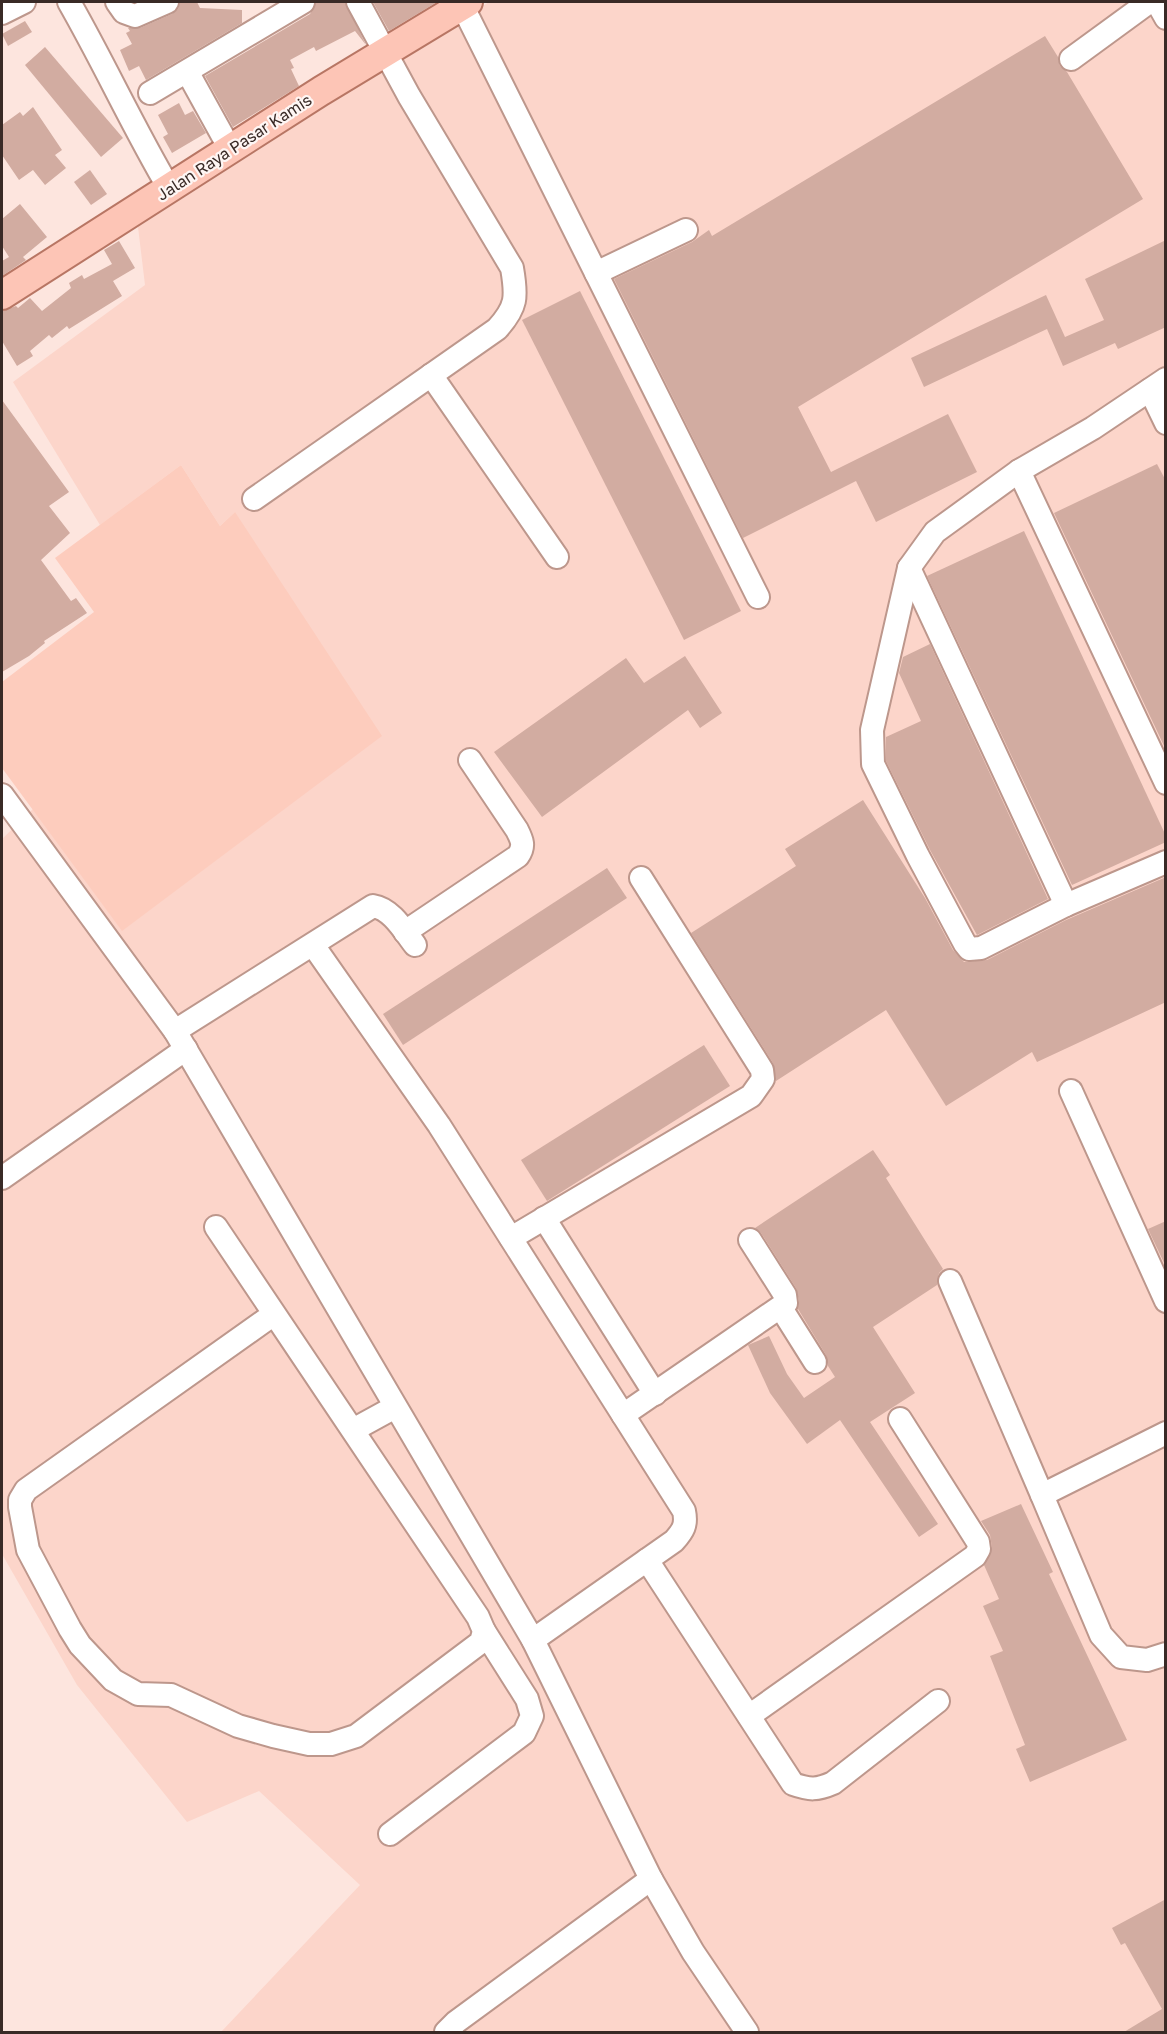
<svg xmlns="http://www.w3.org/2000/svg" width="1167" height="2034" font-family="'Golos Text',sans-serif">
  <rect width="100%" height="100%" fill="#fde5de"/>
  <!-- built -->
  <polygon fill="#fcd5ca" points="489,2 1165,2 1165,2032 221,2032 360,1885 259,1791 187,1822 77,1685 2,1554 2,839 33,809 122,930 235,512 220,526 181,465 100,525 13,382 145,285 138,227"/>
  <!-- green -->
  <polygon fill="#fdccbd" points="181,465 220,526 235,512 382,736 122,931 2,768 2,682 94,612 55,558"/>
  <!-- building -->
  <g fill="#d2aca1">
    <polygon points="180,2 197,2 200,8 242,10 242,23 146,80 139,66 129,71 120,50 132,44 126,33 130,31 128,28 140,28 172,14 178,9"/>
    <polygon points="316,2 345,2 366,45 355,31 316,51 314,47 290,60 294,68 291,69 299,86 233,127 205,76 310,14"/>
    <polygon points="373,2 437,2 389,31"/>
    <polygon points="25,21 32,32 8,46 2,34"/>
    <polygon points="1045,36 1058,57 1060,66 1067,72 1143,199 798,407 831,472 948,414 977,472 876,522 856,481 743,538 614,279 692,242 709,230 712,236"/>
    <polygon points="45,47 123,138 101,157 25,65"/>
    <polygon points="179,103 185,115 193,111 206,133 172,153 163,137 168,134 158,115"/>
    <polygon points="33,107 62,150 55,155 66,168 45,185 33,170 19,180 2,155 2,125 20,112 23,116"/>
    <polygon points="90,170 107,194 91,205 74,182"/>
    <polygon points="20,204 47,237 23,257 26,260 2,276 2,261 9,257 2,246 2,219"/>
    <polygon points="1166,240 1166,327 1118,349 1115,343 1063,366 1047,329 924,387 911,358 1046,295 1065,337 1104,320 1085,279"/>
    <polygon points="119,241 135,268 113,281 122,296 69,329 67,326 52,338 49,335 30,351 33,356 17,366 2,341 2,311 16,306 18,308 30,298 42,311 71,288 69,283 82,275 84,279 112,264 104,250"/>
    <polygon points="580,291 741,611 684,640 522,320"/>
    <polygon points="2,400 69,492 49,506 70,533 41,560 71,601 76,598 87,613 44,641 45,643 29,656 2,672"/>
    <polygon points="1157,464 1166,481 1166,750 1054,513"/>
    <polygon points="1024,531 1166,836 1166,842 1072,885 927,576"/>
    <polygon points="930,644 1048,899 977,935 930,850 886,761 886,737 921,721 899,673 903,657"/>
    <polygon points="685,656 722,713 700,728 688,710 542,817 494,752 626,658 644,683"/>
    <polygon points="863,800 925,898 953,950 964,962 987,960 1066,920 1166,877 1166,1002 1037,1062 1032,1052 946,1106 886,1010 776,1081 773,1063 691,933 796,866 785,849"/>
    <polygon points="607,868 627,898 403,1045 383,1014"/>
    <polygon points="704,1045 730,1086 547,1201 521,1160"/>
    <polygon points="873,1150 890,1175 886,1178 943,1269 939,1273 937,1285 873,1327 915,1393 870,1422 938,1524 919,1537 840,1420 807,1444 770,1393 748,1345 769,1336 787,1374 804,1398 835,1377 828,1366 826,1355 798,1309 799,1301 796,1288 761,1233 755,1228"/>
    <polygon points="1166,1221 1166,1267 1148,1229"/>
    <polygon points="1021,1504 1053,1572 1049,1574 1127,1740 1030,1782 1016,1749 1025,1745 990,1656 1003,1651 983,1606 999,1599 984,1565 992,1547 990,1535 981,1521"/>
    <polygon points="1166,1899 1166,2032 1124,2032 1162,2009 1125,1943 1121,1945 1112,1928"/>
  </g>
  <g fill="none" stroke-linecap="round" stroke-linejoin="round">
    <defs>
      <g id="minor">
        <path d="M69,2C104,63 133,127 169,188"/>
        <polyline points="117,2 124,12 135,16 167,2"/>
        <polyline points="1157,2 1166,18"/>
        <polyline points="462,5 758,597"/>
        <polyline points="2,13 24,2"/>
        <polyline points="1071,59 1149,2"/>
        <polyline points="188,73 230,149"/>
        <polyline points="150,93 303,2"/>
        <polyline points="596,273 686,230"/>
        <polyline points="431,375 557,557"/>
        <polyline points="1166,379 1093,428 1019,471 935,532 909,568 872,730 873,764 918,856 965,944 969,949 981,948 1066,905 1166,862"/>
        <polyline points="1150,390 1166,423"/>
        <polyline points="1019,471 1166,783"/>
        <path d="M254,499L497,329C517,307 517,297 512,268L409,96L358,2"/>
        <polyline points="909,568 1066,905"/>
        <polyline points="2,795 175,1031 533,1640 651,1879 693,1952 747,2032"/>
        <path d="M405,932L518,856C525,846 522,840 517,830L470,760"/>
        <path d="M313,945L439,1125L684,1511C687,1525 683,1531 674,1541L533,1640"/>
        <path d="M175,1031L373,906C392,909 404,931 415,945"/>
        <polyline points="1071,1091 1166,1301"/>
        <polyline points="2,1178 186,1049"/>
        <polyline points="544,1218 655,1394"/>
        <polyline points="216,1227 478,1617 484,1631 481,1642 356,1736 331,1744 309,1744 273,1736 238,1726 171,1695 138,1694 113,1680 80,1645 70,1629 28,1550 20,1507 20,1500 26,1490 274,1314"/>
        <polyline points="511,1238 751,1096 763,1079 762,1070 641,878"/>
        <polyline points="950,1281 1042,1495 1166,1433"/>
        <polyline points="781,1308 815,1362"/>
        <polyline points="623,1415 786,1303 785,1295 750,1240"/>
        <polyline points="353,1430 395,1407"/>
        <polyline points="1042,1495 1101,1635 1121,1657 1147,1660 1166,1654"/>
        <path d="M647,1560L793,1784C810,1790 817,1790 833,1783L938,1701"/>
        <polyline points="749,1716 975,1556 979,1549 978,1542 900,1419"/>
        <polyline points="390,1834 524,1733 532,1716 527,1699 484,1631"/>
        <polyline points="446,2032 456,2022 651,1879"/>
      </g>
      <polyline id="major" points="2,295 321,91 468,2"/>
    </defs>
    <!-- minor casing -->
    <use href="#minor" stroke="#bd978c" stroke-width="26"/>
    <!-- major casing -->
    <use href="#major" stroke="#b87664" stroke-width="32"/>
    <!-- minor -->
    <use href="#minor" stroke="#fff" stroke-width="22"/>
    <!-- major -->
    <use href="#major" stroke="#fdc5b6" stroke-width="28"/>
  </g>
  <g text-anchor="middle" stroke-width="4.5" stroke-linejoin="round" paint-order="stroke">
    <!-- street labels -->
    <g font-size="16" fill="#392a26" stroke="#fef6f4">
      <text transform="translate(234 147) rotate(-33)" y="6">Jalan Raya Pasar Kamis</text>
    </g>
  </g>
  <!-- border -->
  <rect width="1167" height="2034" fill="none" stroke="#392a26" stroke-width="6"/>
</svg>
